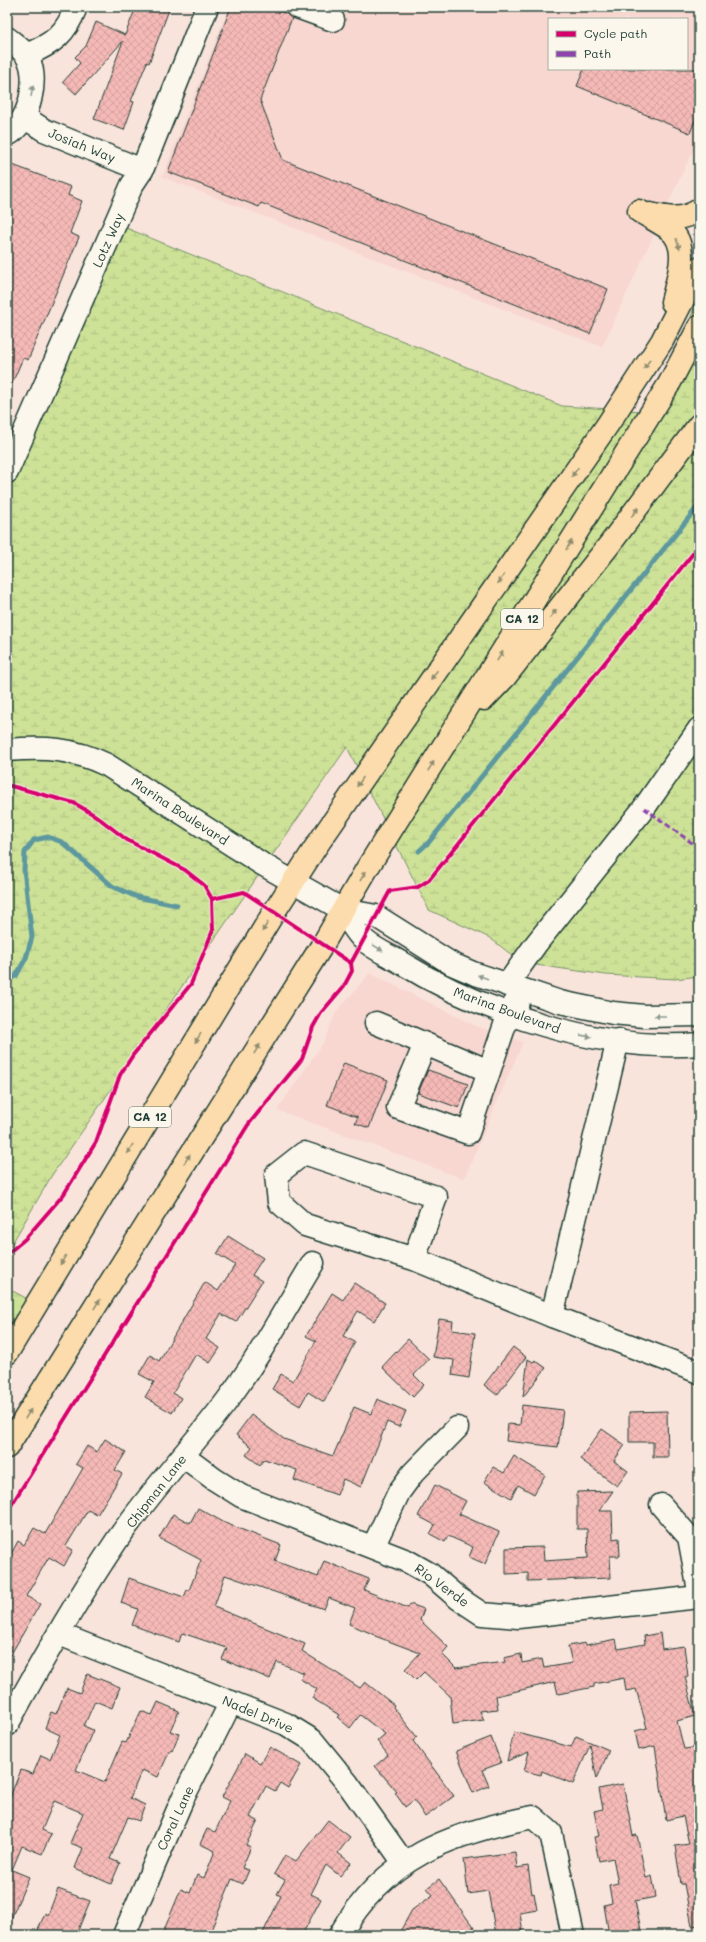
<svg xmlns="http://www.w3.org/2000/svg" width="706" height="1942" font-family="Mali,sans-serif">
  <defs>
    <pattern id="wetland-marsh" width="20" height="14" patternUnits="userSpaceOnUse"><rect width="20" height="14" fill="#cde297"/><path d="M1 5h8M5 5V1M11 12h8M15 12V8" fill="none" stroke="#b0c383"/></pattern>
    <pattern id="park-tufts" width="24" height="20" patternUnits="userSpaceOnUse"><rect width="24" height="20" fill="#cde297"/><path d="M3 7l-1-3M5 7V3M7 7l1-3M15 17l-1-3M17 17v-4M19 17l1-3" fill="none" stroke="#b0c383"/></pattern>
    <pattern id="building-cross-hatch" width="8" height="8" patternUnits="userSpaceOnUse"><rect width="8" height="8" fill="#f5b9b6"/><path d="M0 0l8 8M0 8l8-8" fill="none" stroke="#d2a09d"/></pattern>
  </defs>
  <rect width="100%" height="100%" fill="#f9e4dc"/>
  <filter id="ink" filterUnits="userSpaceOnUse"><feTurbulence type="fractalNoise" baseFrequency=".025" numOctaves="2"/><feDisplacementMap in="SourceGraphic" scale="8" xChannelSelector="R" yChannelSelector="G"/><feConvolveMatrix kernelMatrix="1 2 1 2 8 2 1 2 1" color-interpolation-filters="sRGB"/></filter>
  <g filter="url(#ink)">
    <!-- built -->
    <g fill="#f8d7d1" fill-rule="evenodd">
      <path d="M229,7H699V140L686,165L602,347L162,177ZM549,19H687V69H549Z"/>
      <polygon points="370,973 476,1026 523,1042 464,1179 277,1110 323,1043 336,1012"/>
    </g>
    <!-- wetland -->
    <polygon fill="url(#wetland-marsh)" stroke="#769066" points="109,221 562,406 659,412 699,293 699,976 675,979 606,975 522,963 490,938 429,910 347,747 52,1175 7,1252 7,451"/>
    <!-- park -->
    <polygon fill="url(#park-tufts)" stroke="#769066" points="7,1288 37,1304 7,1353"/>
    <g fill="none" stroke-linecap="round" stroke-linejoin="round">
      <!-- stream -->
      <g stroke="#5d989f" stroke-width="5">
        <polyline points="419,851 429,842 699,505"/>
        <polyline points="7,980 16,976 26,958 32,937 24,870 25,852 34,840 48,837 62,842 112,886 137,897 177,905"/>
      </g>
    </g>
    <!-- building -->
    <g fill="url(#building-cross-hatch)" stroke="#1f3d34">
      <polygon points="136,7 170,7 149,63 147,62 131,101 134,102 124,130 94,119 123,41 76,94 63,82 80,63 75,57 86,46 96,22 125,35"/>
      <polygon points="231,7 269,7 287,14 292,18 260,100 283,160 608,289 590,334 261,203 259,207 168,172"/>
      <polygon points="584,69 699,69 699,111 690,133 577,86"/>
      <polygon points="10,164 71,187 68,195 82,201 70,233 79,237 28,360 23,358 7,395 7,173"/>
      <polygon points="344,1063 388,1080 369,1128 355,1123 358,1117 327,1105"/>
      <polygon points="428,1070 468,1084 459,1108 418,1093"/>
      <polygon points="228,1236 263,1258 252,1275 262,1281 236,1322 221,1314 206,1339 220,1348 210,1363 196,1354 173,1393 181,1398 172,1413 145,1397 154,1382 139,1374 150,1355 159,1361 205,1282 218,1291 235,1265 217,1254"/>
      <polygon points="354,1283 385,1303 374,1321 358,1311 343,1336 355,1342 324,1402 308,1392 300,1406 272,1389 281,1374 293,1381 316,1341 306,1336 332,1293 343,1300"/>
      <polygon points="439,1319 453,1321 452,1330 475,1333 469,1378 452,1375 454,1360 433,1357"/>
      <polygon points="408,1339 429,1359 414,1375 424,1385 413,1397 382,1367"/>
      <polygon points="513,1347 526,1357 497,1395 484,1385"/>
      <polygon points="528,1359 533,1362 535,1360 546,1368 523,1397"/>
      <polygon points="377,1399 406,1411 399,1427 387,1422 361,1487 343,1479 337,1495 294,1480 297,1470 264,1459 260,1465 246,1455 252,1447 236,1435 251,1415 284,1439 333,1456 354,1407 371,1414"/>
      <polygon points="522,1405 563,1410 558,1447 506,1441 508,1424 520,1425"/>
      <polygon points="667,1411 668,1457 653,1457 653,1442 629,1442 629,1412"/>
      <polygon points="602,1429 625,1445 614,1461 628,1471 617,1486 580,1459"/>
      <polygon points="105,1439 126,1452 115,1470 122,1474 97,1515 88,1510 66,1546 73,1550 64,1566 49,1557 26,1596 40,1604 7,1661 7,1569 13,1558 10,1556 18,1541 24,1545 34,1528 45,1534 83,1468 76,1464 87,1446 97,1452"/>
      <polygon points="514,1456 545,1475 534,1494 518,1485 511,1498 484,1482 493,1467 504,1473"/>
      <polygon points="435,1485 466,1501 459,1514 499,1532 485,1564 469,1557 473,1547 448,1536 445,1542 430,1534 435,1525 418,1516"/>
      <polygon points="613,1491 599,1511 612,1511 613,1539 619,1538 620,1556 610,1556 611,1578 528,1581 528,1573 506,1574 506,1548 543,1547 544,1561 588,1558 587,1529 577,1529 577,1492"/>
      <polygon points="198,1508 225,1523 281,1545 275,1561 318,1577 324,1561 369,1579 364,1590 408,1608 410,1604 424,1609 420,1620 448,1647 442,1654 456,1668 505,1662 504,1658 521,1654 522,1663 542,1659 544,1668 572,1663 568,1646 585,1643 586,1645 616,1639 618,1649 645,1644 644,1636 660,1633 662,1649 684,1646 688,1676 685,1677 695,1716 677,1721 684,1749 699,1747 699,1925 692,1926 684,1884 681,1884 675,1846 689,1844 683,1816 666,1820 655,1746 639,1750 635,1731 647,1728 636,1689 626,1691 624,1678 594,1684 594,1687 558,1694 555,1682 496,1696 498,1709 480,1711 484,1720 453,1724 450,1696 424,1672 416,1680 405,1669 420,1653 375,1636 375,1635 349,1624 355,1608 329,1598 324,1609 225,1575 214,1607 305,1644 302,1651 360,1688 365,1682 394,1705 393,1707 417,1737 413,1741 454,1796 425,1817 414,1800 405,1807 395,1793 397,1792 375,1766 388,1755 377,1741 385,1734 360,1715 350,1728 337,1717 339,1715 312,1698 317,1689 300,1679 304,1673 277,1662 270,1679 222,1659 227,1648 182,1633 179,1642 132,1625 138,1609 121,1603 129,1578 184,1597 187,1590 189,1590 201,1560 159,1538 173,1514 190,1523"/>
      <polygon points="87,1674 120,1687 112,1708 95,1701 84,1726 93,1730 76,1770 105,1782 122,1742 126,1743 141,1711 152,1715 158,1702 179,1711 170,1731 179,1734 172,1751 170,1750 158,1777 142,1770 130,1798 145,1805 139,1821 128,1817 110,1859 120,1863 111,1884 75,1868 83,1848 70,1843 83,1813 54,1801 42,1830 51,1834 42,1854 22,1846 12,1870 29,1877 7,1928 7,1804 21,1770 33,1774 41,1755 50,1759 60,1735 45,1728 51,1712 56,1714 67,1688 80,1693"/>
      <polygon points="514,1732 571,1747 576,1736 609,1750 597,1779 590,1745 573,1784 542,1771 541,1775 524,1771 529,1752 507,1761"/>
      <polygon points="491,1737 501,1763 482,1770 489,1786 473,1793 456,1751"/>
      <polygon points="270,1747 301,1765 288,1788 280,1783 275,1791 266,1786 250,1817 258,1821 246,1845 251,1847 242,1868 249,1870 243,1884 232,1879 209,1935 162,1935 181,1889 190,1893 197,1875 204,1878 215,1851 200,1844 207,1829 215,1832 230,1801 222,1797 245,1754 260,1763"/>
      <polygon points="623,1784 633,1836 637,1835 646,1878 652,1876 656,1897 635,1901 642,1935 609,1935 604,1905 612,1903 609,1885 618,1883 613,1858 599,1861 594,1837 599,1836 594,1811 603,1809 599,1789"/>
      <polygon points="328,1820 350,1837 338,1853 351,1863 340,1876 326,1865 311,1894 321,1899 302,1935 262,1935 281,1896 277,1894 285,1880 274,1874 285,1855 296,1861"/>
      <polygon points="515,1852 517,1868 528,1866 532,1894 534,1893 537,1910 520,1913 523,1933 496,1935 488,1891 468,1894 464,1859"/>
      <polygon points="439,1879 474,1928 464,1935 398,1935 412,1910 433,1895 427,1888"/>
      <polygon points="58,1889 90,1901 76,1935 36,1935 45,1913 48,1915"/>
    </g>
    <g fill="none" stroke-linecap="round" stroke-linejoin="round">
      <defs>
        <g id="minor">
          <polyline points="297,7 333,20"/>
          <path d="M7,38C13,43 21,48 26,55C41,75 29,125 7,135"/>
          <path d="M26,55C53,44 66,34 76,7"/>
          <polyline points="24,117 44,130 142,170"/>
          <polyline points="7,472 132,185 142,170 207,7"/>
          <path d="M7,750C45,747 72,748 107,765L262,864L343,910L376,916L452,964L473,973L560,1002L613,1013L644,1016L699,1015"/>
          <path d="M343,910C349,919 355,933 364,940C374,949 388,955 400,962C481,1012 603,1053 699,1044"/>
          <polyline points="507,985 536,944 644,808 699,729"/>
          <polyline points="376,1023 489,1071"/>
          <polyline points="425,1044 398,1108 468,1133 509,1013 515,1003 518,1002"/>
          <polyline points="414,1259 305,1225 279,1202 276,1175 304,1153 436,1197 414,1259 552,1316 618,1040"/>
          <polyline points="552,1316 699,1372"/>
          <polyline points="183,1456 214,1479 241,1496 407,1561 430,1574 458,1598 482,1614 518,1617 699,1597"/>
          <polyline points="661,1505 689,1537 699,1591"/>
          <polyline points="373,1547 399,1492 413,1473 457,1428"/>
          <polyline points="59,1634 286,1724 312,1740 348,1784 404,1863"/>
          <path d="M7,1725C41,1662 77,1599 117,1540C150,1492 191,1448 226,1402C259,1358 285,1309 313,1263"/>
          <polyline points="124,1935 183,1798 231,1702"/>
          <path d="M340,1935C384,1857 451,1833 533,1817L551,1833L573,1935"/>
        </g>
        <g id="highway">
          <path d="M639,211C649,217 659,222 669,229C691,246 677,280 672,302"/>
          <path d="M650,214C669,218 682,221 699,210"/>
          <polyline points="484,699 505,677 610,544 699,425"/>
          <polyline points="7,1353 274,912 315,848 608,424 662,341 699,268"/>
          <polyline points="7,1447 323,944 368,867 669,384 699,327"/>
        </g>
      </defs>
      <!-- minor casing -->
      <use href="#minor" stroke="#1f3d34" stroke-width="25"/>
      <!-- highway casing -->
      <use href="#highway" stroke="#1f3d34" stroke-width="25"/>
      <!-- minor -->
      <use href="#minor" stroke="#fbf7ec" stroke-width="22"/>
      <!-- highway -->
      <use href="#highway" stroke="#fcdcac" stroke-width="22"/>
      <!-- quiet -->
      <polyline stroke="#8e44ad" stroke-width="3" stroke-dasharray="6 3" stroke-linecap="butt" points="644,808 699,848"/>
      <defs>
        <g id="cycleway">
          <polyline points="7,785 74,803 96,816 127,840 185,870 204,885 212,899 244,892 351,963"/>
          <polyline points="7,1254 25,1239 64,1194 96,1142 120,1075 133,1055 191,984 213,930 212,899"/>
          <polyline points="7,1512 248,1125 302,1059 313,1027 321,1013 344,986 352,971 351,963 390,891 418,887 429,880 699,546"/>
        </g>
      </defs>
      <!-- cycleway casing -->
      <use href="#cycleway" stroke="#fbf7ec" stroke-width="6"/>
      <!-- cycleway -->
      <use href="#cycleway" stroke="#d6006c" stroke-width="4"/>
    </g>
    <!-- one-way arrows -->
    <defs><path id="oneway-solid" d="M-6-.8H1V-3.2L6.5 0L1 3.2V.8H-6Z"/></defs>
    <g fill="#8d9a90">
      <use href="#oneway-solid" transform="translate(32 91) rotate(-80)"/>
      <use href="#oneway-solid" transform="translate(378 948) rotate(32)"/>
      <use href="#oneway-solid" transform="translate(483 977) rotate(-160)"/>
      <use href="#oneway-solid" transform="translate(660 1016) rotate(-180)"/>
      <use href="#oneway-solid" transform="translate(586 1036) rotate(8)"/>
    </g>
    <g fill="#8e8c70">
      <use href="#oneway-solid" transform="translate(678 244) rotate(71)"/>
      <use href="#oneway-solid" transform="translate(647 364) rotate(123)"/>
      <use href="#oneway-solid" transform="translate(575 472) rotate(125)"/>
      <use href="#oneway-solid" transform="translate(635 512) rotate(-52)"/>
      <use href="#oneway-solid" transform="translate(569 545) rotate(-58)"/>
      <use href="#oneway-solid" transform="translate(501 579) rotate(125)"/>
      <use href="#oneway-solid" transform="translate(553 614) rotate(-52)"/>
      <use href="#oneway-solid" transform="translate(500 656) rotate(-58)"/>
      <use href="#oneway-solid" transform="translate(434 675) rotate(125)"/>
      <use href="#oneway-solid" transform="translate(431 766) rotate(-58)"/>
      <use href="#oneway-solid" transform="translate(360 782) rotate(124)"/>
      <use href="#oneway-solid" transform="translate(363 876) rotate(-59)"/>
      <use href="#oneway-solid" transform="translate(265 927) rotate(121)"/>
      <use href="#oneway-solid" transform="translate(198 1038) rotate(121)"/>
      <use href="#oneway-solid" transform="translate(257 1049) rotate(-58)"/>
      <use href="#oneway-solid" transform="translate(130 1149) rotate(121)"/>
      <use href="#oneway-solid" transform="translate(187 1159) rotate(-58)"/>
      <use href="#oneway-solid" transform="translate(63 1260) rotate(121)"/>
      <use href="#oneway-solid" transform="translate(97 1304) rotate(-58)"/>
      <use href="#oneway-solid" transform="translate(28 1414) rotate(-58)"/>
    </g>
  </g>
  <g text-anchor="middle" stroke-width="3" stroke-linejoin="round" paint-order="stroke">
    <!-- shield labels -->
    <g fill="#fbf7ec" stroke="#61756b" stroke-width="1">
      <rect x="501" y="609" width="42" height="20" rx="3"/>
      <rect x="129" y="1107" width="42" height="20" rx="3"/>
    </g>
    <g font-size="12" font-weight="bold" fill="#1f3d34">
      <text x="522" y="623">CA 12</text>
      <text x="150" y="1121">CA 12</text>
    </g>
    <!-- street labels -->
    <g font-size="13" fill="#1f3d34" stroke="#fbf7ec">
      <text transform="translate(82 145) rotate(22)" y="5">Josiah Way</text>
      <text transform="translate(108 240) rotate(-66)" y="5">Lotz Way</text>
      <text transform="translate(180 811) rotate(33)" y="5">Marina Boulevard</text>
      <text transform="translate(507 1010) rotate(20)" y="5">Marina Boulevard</text>
      <text transform="translate(156 1491) rotate(-52)" y="5">Chipman Lane</text>
      <text transform="translate(442 1585) rotate(36)" y="5">Rio Verde</text>
      <text transform="translate(258 1714) rotate(23)" y="5">Nadel Drive</text>
      <text transform="translate(175 1818) rotate(-65)" y="5">Coral Lane</text>
    </g>
  </g>
  <!-- margin -->
  <rect width="706" height="1942" fill="none" stroke="#fbf7ec" stroke-width="24"/>
  <rect x="12" y="12" width="682" height="1918" fill="none" stroke="#1f3d34" stroke-width="1.5" filter="url(#ink)"/>
  <!-- legend -->
  <rect x="548" y="18" width="140" height="52" fill="#fbf7ec" stroke="#a3ada2"/>
  <rect x="556" y="31" width="20" height="6" fill="#d6006c" stroke="#a3ada2"/>
  <text x="584" y="38" font-size="12" fill="#1f3d34">Cycle path</text>
  <rect x="556" y="51" width="20" height="6" fill="#8e44ad" stroke="#a3ada2"/>
  <text x="584" y="58" font-size="12" fill="#1f3d34">Path</text>
</svg>
